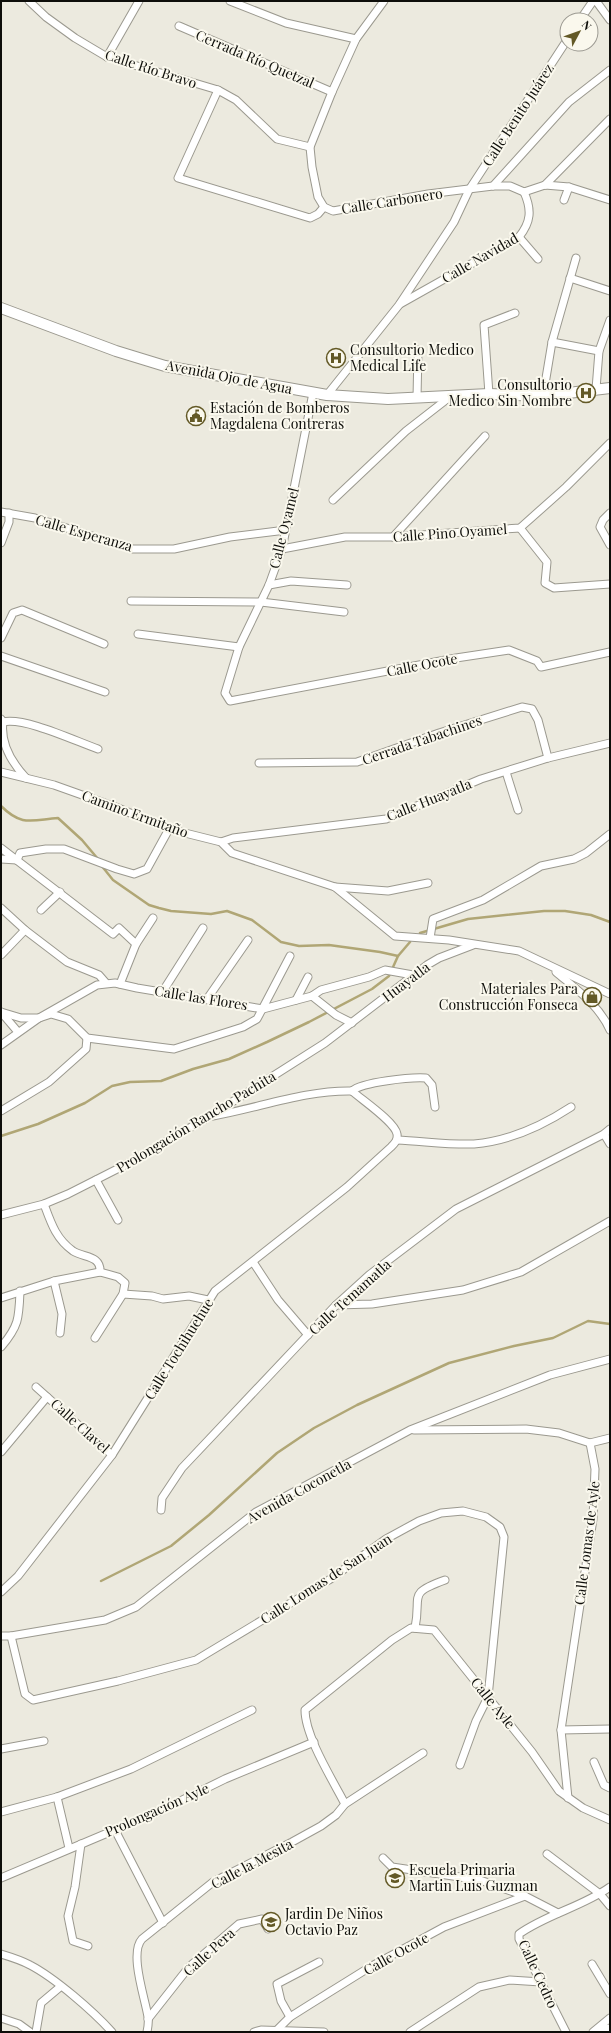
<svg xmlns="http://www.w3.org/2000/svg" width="611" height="2033" font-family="'Playfair Display',serif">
  <rect width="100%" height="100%" fill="#eceadf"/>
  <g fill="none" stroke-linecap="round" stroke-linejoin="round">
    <!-- stream -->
    <g stroke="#b0a675" stroke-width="2.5">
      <path d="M1,806C22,827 32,820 58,818L82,840L98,859"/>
      <polyline points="101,865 113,880 149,905 159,908 171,911 211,914 227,911 252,920 281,942 299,946 329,945 380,952 398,956 410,942"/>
      <polyline points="420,933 468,919 544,911 565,911 591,915 610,922"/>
      <polyline points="1,1136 38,1124 85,1103 112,1086 130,1082 161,1081 193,1069 229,1059 267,1042 309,1022 372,989 389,976 398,956"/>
      <polyline points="101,1581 171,1546 209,1515 277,1453 314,1428 357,1405 449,1363 514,1346 553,1338 588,1321 610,1324"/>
    </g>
    <defs>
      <g id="street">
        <polyline points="29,1 46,17 75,38 107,57 218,90 236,100 277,139 310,147"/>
        <polyline points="230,1 286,23 356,39"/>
        <polyline points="384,1 356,39 332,92 310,147 312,167 318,197 324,207 333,211 428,194 493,186 510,186 524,192 545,185 569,187 610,200"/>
        <polyline points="596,1 610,20"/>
        <polyline points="580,20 593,1"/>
        <polyline points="179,26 332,92"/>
        <polyline points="107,57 139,1"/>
        <polyline points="218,90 178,178 310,218 318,214 324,207"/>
        <polyline points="545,185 610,119"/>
        <polyline points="493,186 569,102 610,70"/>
        <polyline points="564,200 569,187"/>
        <polyline points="519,237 538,259"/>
        <polyline points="570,278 610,291"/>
        <path d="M400,304L519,237C531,222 532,210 524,192"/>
        <polyline points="552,342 599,351"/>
        <polyline points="596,389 599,351 610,320"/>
        <polyline points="313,393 282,549 269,585 239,647 225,693 230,701 456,658 509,650 537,661 541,667 610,652"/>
        <polyline points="489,394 484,325 515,313"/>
        <polyline points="327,395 399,305 454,222 469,190 567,40"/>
        <polyline points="543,396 552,342 576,258"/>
        <polyline points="417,398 418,350"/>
        <polyline points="333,500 406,431 451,396"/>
        <polyline points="1,512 35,518 133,549 174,549 230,537 286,530"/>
        <polyline points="610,513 603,520 600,527 610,545"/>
        <polyline points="520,528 547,562 545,583 554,588 610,584"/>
        <polyline points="393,537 485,436"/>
        <polyline points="1,543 9,522 9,513"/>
        <polyline points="282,549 345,537 393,537 520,528 566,487 610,443"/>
        <polyline points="269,585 291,581 347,585"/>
        <polyline points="131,601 261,602 344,612"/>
        <polyline points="138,634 239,647"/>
        <polyline points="1,638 13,613 22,610 104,644"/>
        <polyline points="1,656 105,692"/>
        <path d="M1,719L3,722C0,744 13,764 26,778"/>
        <path d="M3,722C25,717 75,741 98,749"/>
        <polyline points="259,763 357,762 439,733 522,707 532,709 538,720 548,758"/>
        <polyline points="1,772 54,785 113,806 169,829 221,842 232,853 335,887 395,936 449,940 519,951 610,994"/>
        <polyline points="506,772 518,810"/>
        <polyline points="221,842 233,838 386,819 481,779 548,758 610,743"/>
        <polyline points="1,848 113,934 119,928 136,944"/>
        <polyline points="1,859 17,860"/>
        <polyline points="17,860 20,853 46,849 64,849 117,869 134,874 147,869 169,829"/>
        <polyline points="335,887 388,891 428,883"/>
        <polyline points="1,908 25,930"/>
        <polyline points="41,910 60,892"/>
        <polyline points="430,938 433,919 483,900 541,866 574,859 586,853 610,834"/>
        <polyline points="1,955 25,930 67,962 99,975 106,983"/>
        <path d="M556,972C576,989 599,1005 610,1030"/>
        <polyline points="120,984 136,944 153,918"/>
        <polyline points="163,991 203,928"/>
        <polyline points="312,996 336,1015 352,1023"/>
        <polyline points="207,999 248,940"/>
        <polyline points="296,1000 308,977"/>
        <polyline points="1,1012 21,1018 39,1018 51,1014 68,1019 87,1038 174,1049 243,1027 257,1019 290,956"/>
        <polyline points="1,1012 18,1032"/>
        <polyline points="1,1045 39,1018 97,985 115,983 137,988 263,1009 312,996 321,990 369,977 385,970 413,975"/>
        <path d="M352,1091C362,1082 411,1077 426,1078L432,1085L435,1107"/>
        <polyline points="1,1111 49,1082 86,1049 87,1038"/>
        <path d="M213,1116C259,1108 305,1090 352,1091"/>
        <polyline points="604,1134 610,1144"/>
        <path d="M397,1140C422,1141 449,1145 474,1144C509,1141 542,1126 571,1107"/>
        <polyline points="96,1180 118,1220"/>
        <path d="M44,1204C51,1223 56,1239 73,1251C84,1258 101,1255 100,1272"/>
        <polyline points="1,1215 44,1204 68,1194 135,1160 210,1116 325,1043 427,965 439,958 473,945"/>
        <polyline points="253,1262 278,1300 308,1335"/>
        <polyline points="54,1281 62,1314 60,1333"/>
        <polyline points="123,1294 152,1296 163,1299 189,1296 208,1300"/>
        <polyline points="1,1298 54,1281 100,1272 118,1277 125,1283 123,1294 95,1338"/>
        <polyline points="336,1305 372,1304 463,1290 521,1272 610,1221"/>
        <path d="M1,1347C19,1326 19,1318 20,1291"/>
        <polyline points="36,1387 112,1455"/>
        <polyline points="414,1430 526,1429 559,1433 590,1443 610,1438"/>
        <polyline points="1,1452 47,1397"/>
        <polyline points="161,1510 162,1498 182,1468 336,1305 369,1275 456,1209 604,1134 610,1129"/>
        <path d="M1,1592L18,1576L112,1455L215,1291L347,1187L391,1147C395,1143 398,1140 397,1134C395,1122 362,1100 352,1091"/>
        <path d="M415,1628C422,1595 406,1594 445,1580"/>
        <polyline points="1,1636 11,1636 105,1620 136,1607 256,1512 410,1430 550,1375 610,1359"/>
        <polyline points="11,1636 25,1694 33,1700 118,1681 196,1660 329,1580 386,1539 419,1521 441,1513 463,1511 486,1517 500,1527 504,1537 488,1697 476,1721 460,1765"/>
        <polyline points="561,1730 610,1729"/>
        <polyline points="1,1749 44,1741"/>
        <polyline points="594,1762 604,1785 610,1788"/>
        <polyline points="57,1797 69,1848"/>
        <polyline points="568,1798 561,1730 593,1519 595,1469 590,1443"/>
        <path d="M345,1804C332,1779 305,1736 305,1710L392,1640L411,1628L434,1630L532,1752L559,1791L583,1808L610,1820"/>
        <polyline points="1,1812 57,1797 131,1769 252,1710"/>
        <polyline points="115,1830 163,1923"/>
        <polyline points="81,1844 75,1887 68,1916 73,1941 88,1946"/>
        <polyline points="547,1854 600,1894 610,1906"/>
        <polyline points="383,1858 392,1867 480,1880 525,1896 558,1913"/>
        <polyline points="1,1878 162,1810 225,1779 314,1742"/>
        <path d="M1,1954C11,1957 21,1960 30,1965C55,1978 93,2011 112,2032"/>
        <polyline points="592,1964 610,1994"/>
        <polyline points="290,2017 281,2001 277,1984 319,1962"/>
        <polyline points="1,2018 19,2024 30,2032"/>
        <polyline points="148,2019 189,1967 239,1924 262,1919 268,1929"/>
        <polyline points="277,2030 290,2017 309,2005 370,1967 444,1927 525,1896"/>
        <polyline points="595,2031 610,2028"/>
        <polyline points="36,2032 41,2003 60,1987"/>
        <path d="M147,2032C148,2027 149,2022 148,2017C145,1998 129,1953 142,1939L213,1882L292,1842L321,1826L336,1815L345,1804L423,1753"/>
        <polyline points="254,2032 261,2030 324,2032"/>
        <polyline points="410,2032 479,1987 510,1980 541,1982"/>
        <path d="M566,2032L519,1939V1934C547,1914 582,1907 610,1887"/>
        <polyline points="593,2032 610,2018"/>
      </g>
      <polyline id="secondary" points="1,308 116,351 165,366 327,395 388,399 489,394 543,396 610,388"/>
    </defs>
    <!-- street casing -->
    <use href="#street" stroke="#9b998f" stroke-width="9"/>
    <!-- secondary casing -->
    <use href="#secondary" stroke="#9b998f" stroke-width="12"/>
    <!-- street -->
    <use href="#street" stroke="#fff" stroke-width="7"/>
    <!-- secondary -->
    <use href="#secondary" stroke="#fff" stroke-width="10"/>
  </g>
  <!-- icons -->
  <defs>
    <symbol id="hospital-ring" viewBox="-11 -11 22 22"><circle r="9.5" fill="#faf8ed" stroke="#635926" stroke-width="1.5"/><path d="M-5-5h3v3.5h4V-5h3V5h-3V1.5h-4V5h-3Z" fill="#635926"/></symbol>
    <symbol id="civic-ring" viewBox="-11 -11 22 22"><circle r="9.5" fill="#faf8ed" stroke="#635926" stroke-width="1.5"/><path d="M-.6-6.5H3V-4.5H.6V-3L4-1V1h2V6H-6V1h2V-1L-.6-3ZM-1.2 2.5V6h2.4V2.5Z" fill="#635926"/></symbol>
    <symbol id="shop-ring" viewBox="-11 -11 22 22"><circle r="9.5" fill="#faf8ed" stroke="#635926" stroke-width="1.5"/><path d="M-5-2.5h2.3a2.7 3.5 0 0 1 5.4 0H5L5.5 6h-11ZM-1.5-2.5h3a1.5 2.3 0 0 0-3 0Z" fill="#635926"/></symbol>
    <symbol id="school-ring" viewBox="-11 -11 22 22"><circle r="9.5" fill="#faf8ed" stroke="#635926" stroke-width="1.5"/><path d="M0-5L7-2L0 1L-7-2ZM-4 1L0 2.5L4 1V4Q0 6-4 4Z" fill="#635926"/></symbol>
  </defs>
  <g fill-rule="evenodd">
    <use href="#hospital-ring" x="325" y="347" width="22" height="22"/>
    <use href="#hospital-ring" x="575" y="382" width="22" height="22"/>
    <use href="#civic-ring" x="185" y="405" width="22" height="22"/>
    <use href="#shop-ring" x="581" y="986" width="22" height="22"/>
    <use href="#school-ring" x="384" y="1867" width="22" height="22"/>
    <use href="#school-ring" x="260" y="1911" width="22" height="22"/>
  </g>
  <g text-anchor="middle" stroke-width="4" stroke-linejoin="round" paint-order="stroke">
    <!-- street labels -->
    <g font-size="14" fill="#0e0e0a" stroke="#faf8ed">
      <text transform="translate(255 59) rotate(23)" y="5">Cerrada Río Quetzal</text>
      <text transform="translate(151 69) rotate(18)" y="5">Calle Río Bravo</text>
      <text transform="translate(518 115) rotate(-57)" y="5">Calle Benito Juárez</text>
      <text transform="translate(392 201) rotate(-9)" y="5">Calle Carbonero</text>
      <text transform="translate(480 258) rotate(-30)" y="5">Calle Navidad</text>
      <text transform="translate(229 377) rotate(11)" y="5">Avenida Ojo de Agua</text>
      <text transform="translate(284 528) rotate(-76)" y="5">Calle Oyamel</text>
      <text transform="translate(84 533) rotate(16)" y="5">Calle Esperanza</text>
      <text transform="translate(450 533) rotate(-4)" y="5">Calle Pino Oyamel</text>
      <text transform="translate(422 665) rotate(-11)" y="5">Calle Ocote</text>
      <text transform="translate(422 740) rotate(-19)" y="5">Cerrada Tabachines</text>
      <text transform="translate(429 800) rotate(-22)" y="5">Calle Huayatla</text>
      <text transform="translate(135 814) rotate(20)" y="5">Camino Ermitaño</text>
      <text transform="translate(406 982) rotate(-37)" y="5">Huayatla</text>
      <text transform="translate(201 998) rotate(9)" y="5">Calle las Flores</text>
      <text transform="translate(196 1122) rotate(-31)" y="5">Prolongación Rancho Pachita</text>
      <text transform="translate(350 1297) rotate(-42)" y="5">Calle Temamatla</text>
      <text transform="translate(179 1349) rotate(-58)" y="5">Calle Tochihuehue</text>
      <text transform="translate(80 1426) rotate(42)" y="5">Calle Clavel</text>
      <text transform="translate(299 1491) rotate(-29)" y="5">Avenida Coconetla</text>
      <text transform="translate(587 1543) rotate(-83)" y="5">Calle Lomas de Ayle</text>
      <text transform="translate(326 1579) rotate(-33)" y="5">Calle Lomas de San Juan</text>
      <text transform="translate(493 1703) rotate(51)" y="5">Calle Ayle</text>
      <text transform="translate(157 1810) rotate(-24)" y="5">Prolongación Ayle</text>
      <text transform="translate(252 1864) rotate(-28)" y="5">Calle la Mesita</text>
      <text transform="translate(209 1952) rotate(-42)" y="5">Calle Pera</text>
      <text transform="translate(396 1954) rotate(-29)" y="5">Calle Ocote</text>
      <text transform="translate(538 1974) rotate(65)" y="5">Calle Cedro</text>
    </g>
    <!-- poi labels -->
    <g font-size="14" fill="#0e0e0a" stroke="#faf8ed" text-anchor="start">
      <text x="350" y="355">Consultorio Medico<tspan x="350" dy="16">Medical Life</tspan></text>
      <text x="572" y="390" text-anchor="end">Consultorio<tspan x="572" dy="16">Medico Sin Nombre</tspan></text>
      <text x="210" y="413">Estación de Bomberos<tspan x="210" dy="16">Magdalena Contreras</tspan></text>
      <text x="578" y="994" text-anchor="end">Materiales Para<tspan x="578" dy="16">Construcción Fonseca</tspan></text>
      <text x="409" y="1875">Escuela Primaria<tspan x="409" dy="16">Martin Luis Guzman</tspan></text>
      <text x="285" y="1919">Jardin De Niños<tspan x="285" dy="16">Octavio Paz</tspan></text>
    </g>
  </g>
  <!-- border -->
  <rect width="611" height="2033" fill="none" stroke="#0e0e0a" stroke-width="4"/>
  <!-- north arrow -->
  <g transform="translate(579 32) rotate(49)"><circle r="19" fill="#faf8ed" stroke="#9c9a92"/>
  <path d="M0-3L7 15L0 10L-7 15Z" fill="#635926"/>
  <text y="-6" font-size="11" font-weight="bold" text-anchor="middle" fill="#0e0e0a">N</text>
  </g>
</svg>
